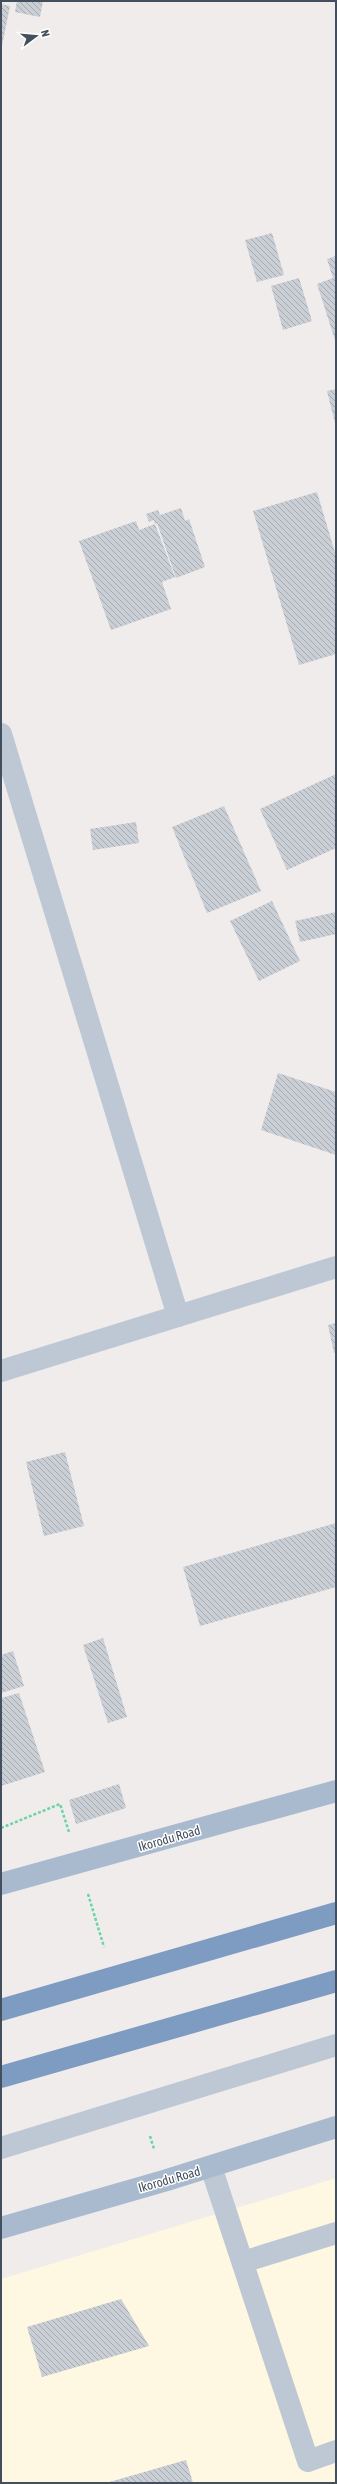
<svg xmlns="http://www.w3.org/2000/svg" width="337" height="2484" font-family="'Asap Condensed',sans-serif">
  <defs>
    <pattern id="building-back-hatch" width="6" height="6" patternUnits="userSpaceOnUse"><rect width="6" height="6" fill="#caced5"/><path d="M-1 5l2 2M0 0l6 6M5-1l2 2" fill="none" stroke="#a6aab0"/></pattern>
  </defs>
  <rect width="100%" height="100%" fill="#f0ecec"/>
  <!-- commercial -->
  <polygon fill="#fef7e2" points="336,2178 336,2483 1,2483 1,2279"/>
  <!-- building -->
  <g fill="url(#building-back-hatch)">
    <polygon points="17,1 43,1 40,17 15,12"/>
    <polygon points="1,4 10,6 2,46 1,46"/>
    <polygon points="272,233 284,275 257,282 245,240"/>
    <polygon points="336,256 336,343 317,284 333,278 327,259"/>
    <polygon points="299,278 312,321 283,330 271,286"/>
    <polygon points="336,389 336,423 335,423 327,391"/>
    <polygon points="317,492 336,556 336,654 299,665 253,511"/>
    <polygon points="181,508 185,521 189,519 205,567 176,578 157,523 155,524 154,520 149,522 146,514 158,510 160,515"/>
    <polygon points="136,521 139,530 155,524 175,577 162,582 171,609 111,630 79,541"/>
    <polygon points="336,774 336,848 287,870 260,809"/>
    <polygon points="224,806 261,891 207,913 172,827"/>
    <polygon points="136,822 139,843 93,850 90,829"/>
    <polygon points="272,901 300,961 259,981 230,921"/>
    <polygon points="336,912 336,934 300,942 295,921"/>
    <polygon points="278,1073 336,1092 336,1155 261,1130"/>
    <polygon points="336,1323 336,1353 334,1353 328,1325"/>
    <polygon points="65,1452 84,1526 44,1536 26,1462"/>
    <polygon points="336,1523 336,1587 200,1626 183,1567"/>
    <polygon points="103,1638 127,1717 108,1723 83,1645"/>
    <polygon points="13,1651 24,1686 1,1693 1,1655"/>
    <polygon points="19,1693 45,1772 1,1786 1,1698"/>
    <polygon points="119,1784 126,1808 76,1824 69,1800"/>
    <polygon points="121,2299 149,2346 42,2377 27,2327"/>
    <polygon points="186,2460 193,2483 106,2483"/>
  </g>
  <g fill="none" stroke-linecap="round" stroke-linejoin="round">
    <!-- path -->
    <g stroke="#69d4a5" stroke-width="2.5" stroke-dasharray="3 2" stroke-linecap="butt">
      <polyline points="1,1828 60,1804 69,1832"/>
      <polyline points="88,1894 104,1947"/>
      <polyline points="150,2136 154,2149"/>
    </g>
    <!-- lane -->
    <g stroke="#bec8d4" stroke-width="22">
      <polyline points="1,2148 336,2045"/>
      <polyline points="211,2167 308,2461 336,2451"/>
      <polyline points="243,2262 336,2233"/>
    </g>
    <!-- street -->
    <g stroke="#bec8d4" stroke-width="22">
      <polyline points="1,734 178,1316"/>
      <polyline points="1,1371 336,1267"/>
    </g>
    <!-- primary -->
    <g stroke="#a9bacf" stroke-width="22">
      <polyline points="1,1884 336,1791"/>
      <polyline points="1,2228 167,2180 336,2127"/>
    </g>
    <!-- highway -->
    <g stroke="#7e9bc1" stroke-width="22">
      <polyline points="1,2010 336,1913"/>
      <polyline points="1,2077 336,1981"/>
    </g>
  </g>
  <g text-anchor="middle" stroke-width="3" stroke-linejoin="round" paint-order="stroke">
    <!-- street labels -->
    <g font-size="13" fill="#434f5c" stroke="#fff">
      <text transform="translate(169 1838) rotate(-16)" y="5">Ikorodu Road</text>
      <text transform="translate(169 2179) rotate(-16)" y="5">Ikorodu Road</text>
    </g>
  </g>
  <!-- border -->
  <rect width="337" height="2484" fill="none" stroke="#434f5c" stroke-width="4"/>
  <!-- north arrow -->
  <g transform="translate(36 36) rotate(74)" stroke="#ffffff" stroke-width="3" paint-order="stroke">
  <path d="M0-3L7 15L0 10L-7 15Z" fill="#434f5c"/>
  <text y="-6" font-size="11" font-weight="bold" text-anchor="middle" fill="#434f5c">N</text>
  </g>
</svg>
